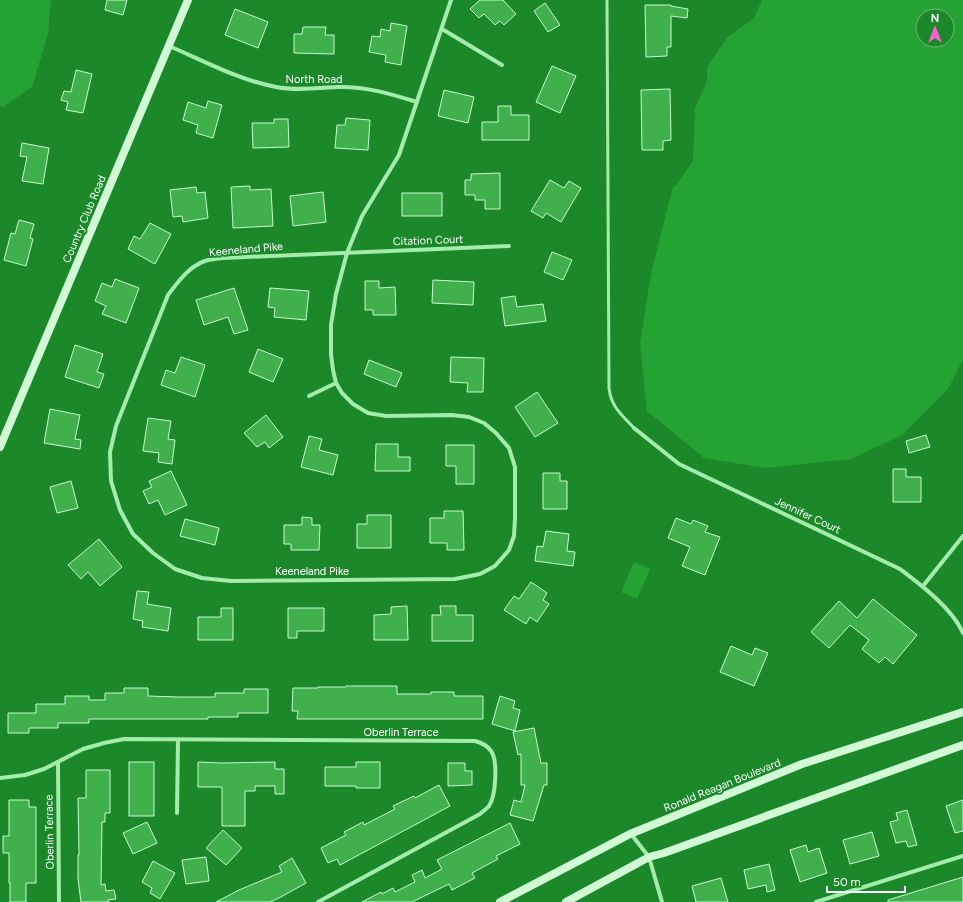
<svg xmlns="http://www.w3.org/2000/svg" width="963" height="902" font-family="Figtree,sans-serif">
  <rect width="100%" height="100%" fill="#1b8929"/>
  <!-- green -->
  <g fill="#24a232" fill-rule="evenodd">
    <polygon points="0,0 51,0 48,34 32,87 3,107 0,106"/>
    <path d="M762,0H963V359L948,389L902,435L851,459L766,468L704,458L647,411L640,344L651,273L673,187L677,184L693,161L695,108L707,81V67L728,37L754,18ZM923,16H947V40H923Z"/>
    <polygon points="634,562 650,569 637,599 621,592"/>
  </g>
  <!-- building -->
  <g fill="#3fb04c" stroke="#caf9cf">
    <polygon points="107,0 127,0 123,15 105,10"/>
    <polygon points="480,0 503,0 516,14 504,25 500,21 495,25 484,14 479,18 470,9"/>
    <polygon points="545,3 560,25 548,32 534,11"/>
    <polygon points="645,5 671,5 671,6 688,9 687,18 671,16 671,47 667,47 667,56 646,57"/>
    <polygon points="235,9 268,22 258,48 225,35"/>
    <polygon points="391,23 407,26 401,65 385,62 386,55 369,52 372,36 380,37 381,29 390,31"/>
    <polygon points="303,27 326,27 325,35 334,35 334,54 294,53 294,34 302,34"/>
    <polygon points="552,66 576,76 560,113 536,102"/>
    <polygon points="76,70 92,74 83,113 66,110 68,102 61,100 64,91 71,92"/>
    <polygon points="670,89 671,140 663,141 663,150 642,150 641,90"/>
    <polygon points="444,90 474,97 468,123 438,116"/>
    <polygon points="208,101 222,105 213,138 196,133 198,125 183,120 188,102 206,108"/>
    <polygon points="498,106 511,106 511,115 529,115 529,140 482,140 482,122 498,122"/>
    <polygon points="346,118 370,120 368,150 335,148 337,125 345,125"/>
    <polygon points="274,119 288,119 289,147 253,148 252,123 274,123"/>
    <polygon points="22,143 49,148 43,184 22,181 27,157 20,156"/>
    <polygon points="500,173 500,209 485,209 485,200 475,200 475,195 465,195 465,180 471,180 471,174"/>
    <polygon points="550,180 564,188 569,181 581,188 561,222 546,213 543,218 531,211"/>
    <polygon points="250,186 250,190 271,189 273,226 233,228 231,187"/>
    <polygon points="196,187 197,193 205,192 208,218 183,222 182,216 173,217 170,190"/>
    <polygon points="323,192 326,222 293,226 290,196"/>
    <rect x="402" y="193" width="40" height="23"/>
    <polygon points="19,220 34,224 30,238 33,239 26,266 4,260 11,233 15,234"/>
    <polygon points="150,223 171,234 155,264 128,249 134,236 140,239"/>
    <polygon points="552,252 572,260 563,280 544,272"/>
    <polygon points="115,279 139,288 126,323 102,314 106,306 95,301 102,283 112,287"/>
    <polygon points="433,280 474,282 473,305 432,303"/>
    <polygon points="365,281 379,281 379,288 395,287 396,315 373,315 373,310 365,310"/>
    <polygon points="234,288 248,330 234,334 228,317 204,325 196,300"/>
    <polygon points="270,288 309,291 306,320 274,317 275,308 268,307"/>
    <polygon points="515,296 517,307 543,304 546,321 505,326 501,298"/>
    <polygon points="75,345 103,354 97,372 104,374 99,388 65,377"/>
    <polygon points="258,349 283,359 273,382 249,372"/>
    <polygon points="181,357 205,365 195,397 161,385 166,370 175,373"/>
    <polygon points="451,357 484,358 483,392 467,392 468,383 450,382"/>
    <polygon points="369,360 402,373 396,387 364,374"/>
    <polygon points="537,392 558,423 535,437 515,407"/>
    <polygon points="50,409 80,415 75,439 81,440 80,449 44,443"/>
    <polygon points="266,415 283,437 269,448 265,442 257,447 244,433"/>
    <polygon points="148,418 171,421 168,439 175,440 172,464 158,462 159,453 143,451"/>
    <polygon points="926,435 930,447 909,453 906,441"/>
    <polygon points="309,436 322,439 319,450 338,455 333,475 301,467"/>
    <polygon points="376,444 398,444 398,457 410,457 410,471 375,471"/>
    <polygon points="446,445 474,445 474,484 456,484 456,466 446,466"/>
    <polygon points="893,469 906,469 906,477 921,477 921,502 893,502"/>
    <polygon points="171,471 187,505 165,515 158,500 149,504 143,491 152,487 149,481"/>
    <polygon points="543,473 560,473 560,481 567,481 567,509 543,509"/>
    <polygon points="71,481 78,508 57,513 50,487"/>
    <polygon points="444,511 463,511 464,550 447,550 447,543 430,543 430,518 444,518"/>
    <polygon points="367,515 391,515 391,548 357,548 357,524 367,524"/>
    <polygon points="302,517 312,518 312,525 320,525 319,550 291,550 291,544 284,544 284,525 302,525"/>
    <polygon points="676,518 691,524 693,520 708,526 705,532 720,537 705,575 682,566 690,547 668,538"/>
    <polygon points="185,519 219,528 215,545 180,536"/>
    <polygon points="546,531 569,534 567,551 575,552 573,566 535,561 537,546 543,547"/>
    <polygon points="99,539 122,567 100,586 88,572 81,579 68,565"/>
    <polygon points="531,582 547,593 543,600 549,604 537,622 530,617 526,624 504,610 514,596 519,599"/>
    <polygon points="137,591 149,592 147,604 171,608 168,631 142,627 143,621 133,619"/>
    <polygon points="873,599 917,635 893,664 885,657 879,663 862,649 869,640 850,625 829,648 811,632 839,601 857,618"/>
    <polygon points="407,606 408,640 374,640 374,615 391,614 391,607"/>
    <polygon points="440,606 456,606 456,615 473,615 473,641 432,641 432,615 441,615"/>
    <polygon points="221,608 233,608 233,640 198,640 198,617 221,617"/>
    <polygon points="288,608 324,608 324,631 297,631 297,638 288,638"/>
    <polygon points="731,646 752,655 755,648 768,653 754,686 720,672"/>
    <polygon points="346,686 397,686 397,694 431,694 431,692 454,692 454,696 483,696 483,719 297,719 298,711 292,711 293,688 318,688 318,687 346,687"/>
    <polygon points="124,688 148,688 148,696 179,697 215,697 215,693 244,693 244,689 268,689 268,713 238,713 238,717 208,717 208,719 89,719 89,723 58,723 58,728 29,728 29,733 8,733 8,713 36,713 36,704 65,704 65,696 89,696 89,700 105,700 105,693 124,693"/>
    <polygon points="500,696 515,701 513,708 520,710 515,731 492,724"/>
    <polygon points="534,728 541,763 547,763 547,785 544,785 533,821 510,815 514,800 521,802 525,785 521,785 521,754 518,755 513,732"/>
    <rect x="129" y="762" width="25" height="54"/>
    <polygon points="198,762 222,763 275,762 275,769 284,769 284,794 275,794 275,786 255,786 255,791 245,791 245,826 222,826 222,787 198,787"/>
    <polygon points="356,762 380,762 380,788 356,788 356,786 325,786 325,767 356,767"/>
    <polygon points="448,763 465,763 465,771 472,771 472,785 448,786"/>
    <polygon points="86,770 110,770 110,813 105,813 105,822 102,822 101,885 105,884 106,891 114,890 116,899 108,900 108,902 81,902 78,879 78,855 79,855 78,798 86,798"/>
    <polygon points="439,785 450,806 340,865 337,859 328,863 321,848 346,835 344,832 363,822 364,825 395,809 393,806 414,796 415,798"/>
    <polygon points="9,800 29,800 29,807 36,807 36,883 26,883 26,902 10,902 10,883 9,883 9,853 3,853 3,836 9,836"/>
    <polygon points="963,800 963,831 955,833 946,806"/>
    <polygon points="907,810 917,845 908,847 906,841 896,843 890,822 898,820 896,813"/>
    <polygon points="147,822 157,843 133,854 123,833"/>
    <polygon points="510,823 520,844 496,856 498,859 472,873 475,878 452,890 449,884 412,902 362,902 381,892 382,894 393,888 395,892 415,882 412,875 422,870 425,878 442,869 437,860"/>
    <polygon points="223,830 242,848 226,865 206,848"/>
    <polygon points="872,832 879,856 850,864 843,840"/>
    <polygon points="806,845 808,852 819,848 827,873 800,882 790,850"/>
    <polygon points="206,857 209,881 186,884 182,860"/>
    <polygon points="292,858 306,883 279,898 270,902 216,902 239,890 282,872 279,866"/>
    <polygon points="153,861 175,873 160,899 150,893 152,888 142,882"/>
    <polygon points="769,864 775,890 767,892 766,885 748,889 744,870"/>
    <polygon points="963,877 963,902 888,902 888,900"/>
    <polygon points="721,878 728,902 696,902 692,886"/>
  </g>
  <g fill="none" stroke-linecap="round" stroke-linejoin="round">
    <!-- lane -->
    <path stroke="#a4ecac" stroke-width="3" d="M607,0L609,388C611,407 622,415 634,428"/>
    <!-- street -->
    <g stroke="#a4ecac" stroke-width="4">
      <path d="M451,0L399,155L362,216L347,253L336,294L331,325V354L333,370L336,383L342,393L353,404L368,413L386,416L452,415L469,417L484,423L496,433L509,448L515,467V518L514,536L509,550L495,566L480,574L455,579L231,581L202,578L175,569L153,553L133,534L120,510L111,481L110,452L116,426L168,295C178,282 188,267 205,261C210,259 217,259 223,258L509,246"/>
      <polyline points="442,29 502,65"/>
      <path d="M169,46C204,61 239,80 276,87C296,91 317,88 337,87C365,86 391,94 417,102"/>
      <polyline points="309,396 336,383"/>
      <path d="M634,428L679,464L900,569C921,585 952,608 963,633"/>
      <polyline points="923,586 963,536"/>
      <polyline points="58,762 59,902"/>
      <path d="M0,778L25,775L44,769L83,749L104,743L124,739L475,741C482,743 487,745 491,751C498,760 496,796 489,806C487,809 483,811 480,814L318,902"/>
      <polyline points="177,813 178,740"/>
      <polyline points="631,834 649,857 662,902"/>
      <polyline points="816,902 963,856"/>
    </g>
    <!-- secondary -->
    <g stroke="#d1f9d6" stroke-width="8">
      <polyline points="0,447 188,0"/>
      <polyline points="500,902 630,834 802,764 963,712"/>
      <polyline points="566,902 649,857 664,853 963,745"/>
    </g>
  </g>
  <g text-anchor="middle" stroke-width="4" stroke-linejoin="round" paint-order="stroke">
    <!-- street labels -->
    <g font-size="11" fill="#fff" stroke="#1b8929">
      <text x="314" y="83">North Road</text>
      <text transform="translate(84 219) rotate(-67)" y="4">Country Club Road</text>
      <text transform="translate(428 240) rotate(-2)" y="4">Citation Court</text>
      <text transform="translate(246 249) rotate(-5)" y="4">Keeneland Pike</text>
      <text transform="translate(808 515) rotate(25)" y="4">Jennifer Court</text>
      <text x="312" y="575">Keeneland Pike</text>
      <text x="401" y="736">Oberlin Terrace</text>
      <text transform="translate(722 785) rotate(-22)" y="4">Ronald Reagan Boulevard</text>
      <text transform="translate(49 832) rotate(-91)" y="4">Oberlin Terrace</text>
    </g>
  </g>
  <!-- north arrow -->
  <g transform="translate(935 28)"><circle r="19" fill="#1b8929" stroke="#76b87f"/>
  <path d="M0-3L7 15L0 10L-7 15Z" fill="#fe61d3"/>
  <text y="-6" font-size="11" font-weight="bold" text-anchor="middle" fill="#ffffff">N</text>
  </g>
  <!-- scale -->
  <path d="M827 886v6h78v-6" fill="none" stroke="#ffffff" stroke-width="2"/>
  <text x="833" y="886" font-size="12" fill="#ffffff" stroke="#1b8929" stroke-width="3" paint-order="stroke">50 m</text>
</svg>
